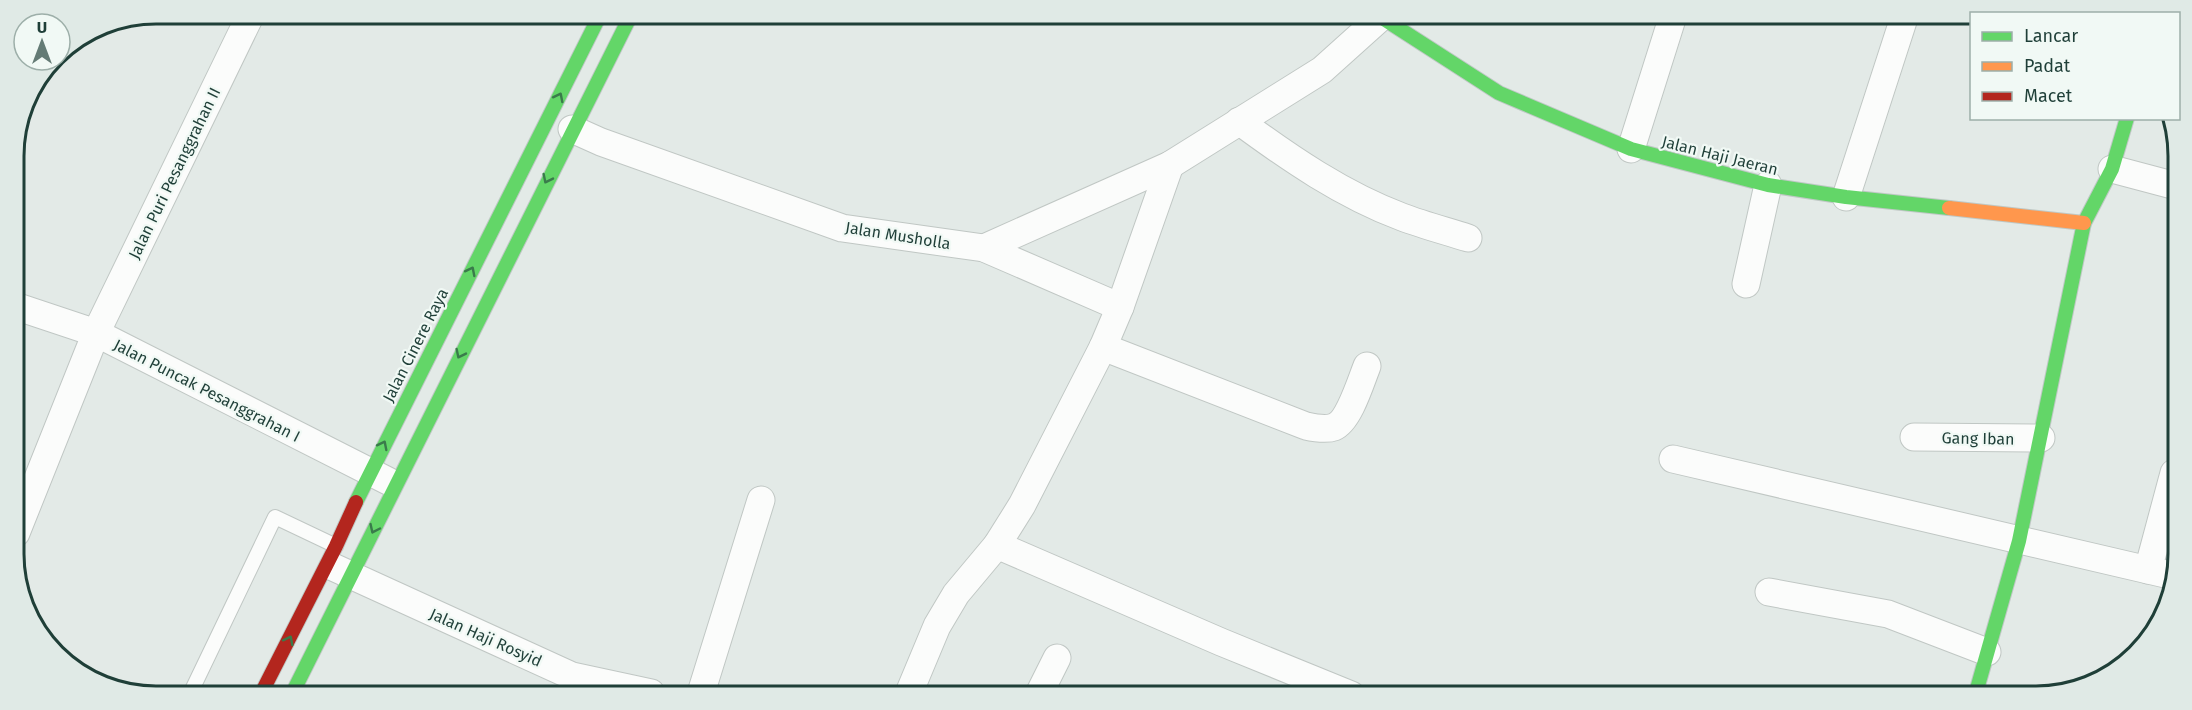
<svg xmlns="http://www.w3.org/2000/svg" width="2192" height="710" font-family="'Fira Sans',sans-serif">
  <rect width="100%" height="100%" fill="#e3eae7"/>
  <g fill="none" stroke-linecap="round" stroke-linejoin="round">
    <defs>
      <polyline id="lane" points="191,692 275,517 336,546"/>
      <g id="street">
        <path d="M1239,121C1289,158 1343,195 1402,217C1423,225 1446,231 1468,238"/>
        <polyline points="572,129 601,142 842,228 984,248 1120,307"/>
        <polyline points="1631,149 1672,19"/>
        <polyline points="2112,169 2176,186"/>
        <polyline points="1846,197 1904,18"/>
        <polyline points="984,248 1170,165 1322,70 1381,17"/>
        <polyline points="1746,284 1768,185"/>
        <polyline points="15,306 96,333 388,481"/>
        <path d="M1103,347L1306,426C1315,428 1326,430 1334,427C1349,421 1361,381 1367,366"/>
        <polyline points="1914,437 2041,438"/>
        <polyline points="1673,459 2174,576"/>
        <polyline points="16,533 96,333 251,14"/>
        <polyline points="997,545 1221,642 1351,695"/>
        <polyline points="333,567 572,676 651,693"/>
        <polyline points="2148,570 2174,473"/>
        <polyline points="1769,592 1888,614 1987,652"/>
        <polyline points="701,693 761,500"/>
        <polyline points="909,693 937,626 956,594 997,545 1022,505 1103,347 1120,307 1170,165"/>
        <polyline points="1039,694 1057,658"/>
      </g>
      <g id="fast">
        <polyline points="1381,17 1499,93 1631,149 1768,185 1846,197 1949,208"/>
        <polyline points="356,502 600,15"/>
        <polyline points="293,692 631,15"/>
        <polyline points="1975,696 2019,541 2084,223 2112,169 2127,118"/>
      </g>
      <polyline id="slow" points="1949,208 2084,223"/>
      <polyline id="jam" points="262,692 336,546 356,502"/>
    </defs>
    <!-- lane casing -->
    <use href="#lane" stroke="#c0c7c4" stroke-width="16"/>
    <!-- street casing -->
    <use href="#street" stroke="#c0c7c4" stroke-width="29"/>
    <!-- fast casing -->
    <use href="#fast" stroke="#bfc8c5" stroke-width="16"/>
    <!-- slow casing -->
    <use href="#slow" stroke="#bfc8c5" stroke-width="16"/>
    <!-- jam casing -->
    <use href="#jam" stroke="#bfc8c5" stroke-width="16"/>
    <!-- lane -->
    <use href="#lane" stroke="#fbfcfb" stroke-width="14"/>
    <!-- street -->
    <use href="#street" stroke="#fbfcfb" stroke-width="27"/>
    <!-- fast -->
    <use href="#fast" stroke="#63d668" stroke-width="14"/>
    <!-- slow -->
    <use href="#slow" stroke="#ff974d" stroke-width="14"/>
    <!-- jam -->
    <use href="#jam" stroke="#b3261e" stroke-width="14"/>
  </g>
  <!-- one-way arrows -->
  <defs><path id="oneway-chevron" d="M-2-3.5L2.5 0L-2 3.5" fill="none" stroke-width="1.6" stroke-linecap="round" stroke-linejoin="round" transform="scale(1.5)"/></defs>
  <g stroke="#3a7b4b">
    <use href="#oneway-chevron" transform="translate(559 97) rotate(-63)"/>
    <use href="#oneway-chevron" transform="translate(547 179) rotate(116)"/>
    <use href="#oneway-chevron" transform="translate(471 271) rotate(-63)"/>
    <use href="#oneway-chevron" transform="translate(460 354) rotate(116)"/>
    <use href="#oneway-chevron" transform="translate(383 445) rotate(-63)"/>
    <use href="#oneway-chevron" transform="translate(374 529) rotate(115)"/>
    <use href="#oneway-chevron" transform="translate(289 640) rotate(-63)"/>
  </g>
  <g text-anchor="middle" stroke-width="4.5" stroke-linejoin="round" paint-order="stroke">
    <!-- street labels -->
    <g font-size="16" fill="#1f3f38" stroke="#f1f9f5">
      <text transform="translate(1720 155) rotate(14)" y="6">Jalan Haji Jaeran</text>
      <text transform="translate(174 173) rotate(-64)" y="6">Jalan Puri Pesanggrahan II</text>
      <text transform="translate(898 235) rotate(9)" y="6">Jalan Musholla</text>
      <text transform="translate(415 345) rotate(-63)" y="6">Jalan Cinere Raya</text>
      <text transform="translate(207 390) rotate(27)" y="6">Jalan Puncak Pesanggrahan I</text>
      <text transform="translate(1978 438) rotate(1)" y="6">Gang Iban</text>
      <text transform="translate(486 637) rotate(24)" y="6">Jalan Haji Rosyid</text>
    </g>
  </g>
  <!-- crop -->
  <path d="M0 0H2192V710H0ZM156 24H2036A132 132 0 0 1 2168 156V554A132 132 0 0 1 2036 686H156A132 132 0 0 1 24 554V156A132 132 0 0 1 156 24Z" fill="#e0eae6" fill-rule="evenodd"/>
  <path fill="none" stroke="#1f3f38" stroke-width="3" d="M156 24H2036A132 132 0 0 1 2168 156V554A132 132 0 0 1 2036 686H156A132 132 0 0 1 24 554V156A132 132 0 0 1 156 24Z"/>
  <!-- legend -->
  <rect x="1970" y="12" width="210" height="108" fill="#f1f9f5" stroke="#9dafa9" stroke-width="1.5"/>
  <rect x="1982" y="32" width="30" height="9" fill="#63d668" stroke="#9dafa9" stroke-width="1.5"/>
  <text x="2024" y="42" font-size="18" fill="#1f3f38">Lancar</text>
  <rect x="1982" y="62" width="30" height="9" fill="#ff974d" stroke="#9dafa9" stroke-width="1.5"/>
  <text x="2024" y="72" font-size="18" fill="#1f3f38">Padat</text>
  <rect x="1982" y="92" width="30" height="9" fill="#b3261e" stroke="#9dafa9" stroke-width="1.5"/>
  <text x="2024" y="102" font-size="18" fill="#1f3f38">Macet</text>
  <!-- north arrow -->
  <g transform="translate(42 42)"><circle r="28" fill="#f1f9f5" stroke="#9dafa9" stroke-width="1.5"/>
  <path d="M0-4.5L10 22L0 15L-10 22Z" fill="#647b75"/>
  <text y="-9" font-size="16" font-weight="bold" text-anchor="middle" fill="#1f3f38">U</text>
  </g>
</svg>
